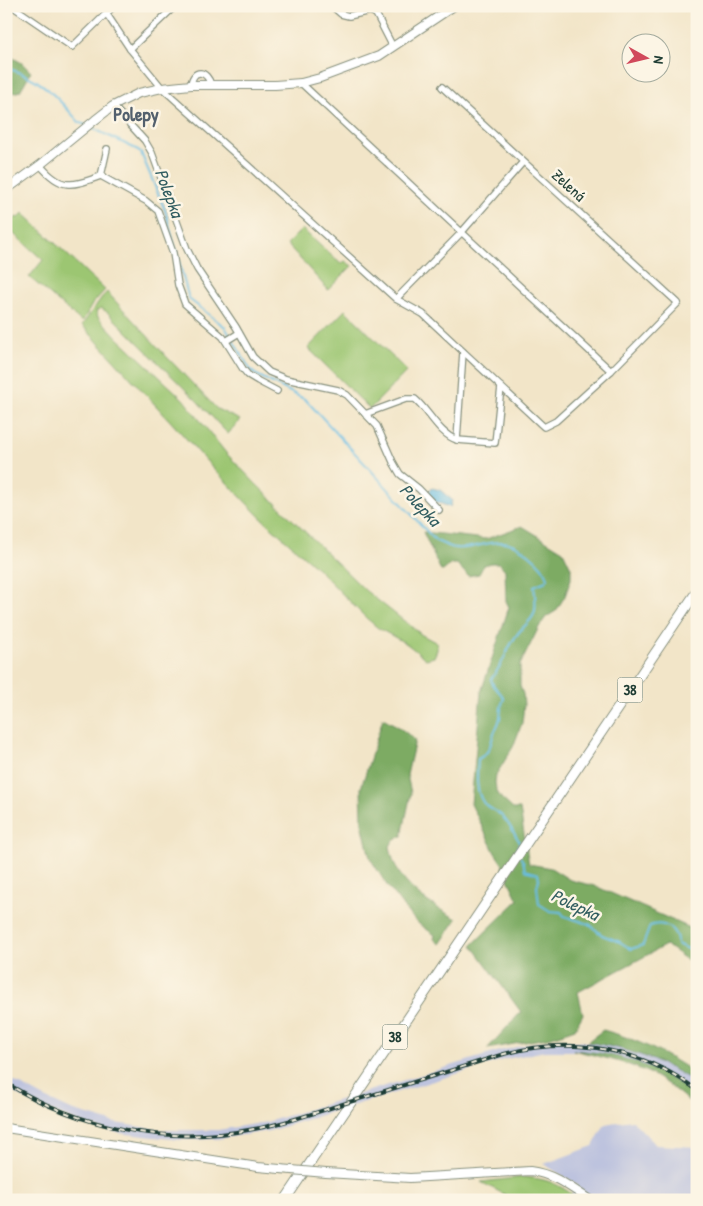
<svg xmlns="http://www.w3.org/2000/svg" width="703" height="1206" font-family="'Patrick Hand',sans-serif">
  <rect width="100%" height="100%" fill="#fcf5e5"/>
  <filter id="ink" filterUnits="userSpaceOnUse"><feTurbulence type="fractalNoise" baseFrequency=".02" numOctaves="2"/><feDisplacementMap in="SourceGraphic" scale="10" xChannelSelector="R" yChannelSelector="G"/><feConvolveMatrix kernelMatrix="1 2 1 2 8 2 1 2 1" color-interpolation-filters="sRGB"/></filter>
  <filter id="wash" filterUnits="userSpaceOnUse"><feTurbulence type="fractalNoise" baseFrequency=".0096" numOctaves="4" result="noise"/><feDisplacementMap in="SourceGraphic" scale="20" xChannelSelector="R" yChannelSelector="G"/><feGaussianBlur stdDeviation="1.12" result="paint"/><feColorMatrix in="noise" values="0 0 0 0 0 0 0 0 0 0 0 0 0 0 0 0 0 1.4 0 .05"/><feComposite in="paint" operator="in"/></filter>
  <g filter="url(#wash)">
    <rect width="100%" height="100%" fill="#f2e5c8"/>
    <!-- industrial -->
    <g fill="#bdc3de">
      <polygon points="556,1040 587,1042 608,1045 652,1059 684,1075 697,1084 697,1096 664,1074 620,1057 586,1051 545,1051 506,1059 269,1131 217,1139 179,1140 118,1133 81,1123 38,1106 6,1088 6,1077 43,1097 71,1110 115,1123 162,1130 218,1130 267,1122 503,1050 529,1044"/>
      <polygon points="632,1120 656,1145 697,1147 697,1200 568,1200 577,1185 544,1164 593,1146 605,1124"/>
    </g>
    <!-- green -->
    <g fill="#9cc672" stroke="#5e8253">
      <polygon points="23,213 105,290 93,303 82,322 29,277 43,260 6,227 16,217 18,218"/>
      <polygon points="302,229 341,264 345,261 352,266 328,290 287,244"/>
      <polygon points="107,292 166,356 217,409 240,420 228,434 197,401 107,312 101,308 96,311 98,317 118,338 183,399 226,453 256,484 366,591 422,635 437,643 437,650 434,657 426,659 407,644 378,628 364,616 318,569 259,516 214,469 82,325 102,297"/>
      <polygon points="345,310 407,371 370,409 308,348"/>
      <path d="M524,1177C546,1179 554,1182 572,1194L568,1200H515L481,1182Z"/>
    </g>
    <!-- forest -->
    <g fill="#7dab64" stroke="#4e744c">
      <polygon points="6,54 22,63 31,72 20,91 6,95"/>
      <polygon points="522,526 563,551 571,568 571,579 565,596 556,611 546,617 539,627 520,665 520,686 523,694 524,705 522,723 513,747 496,775 495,782 496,790 501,798 513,809 520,809 529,864 551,868 570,880 595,886 697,931 697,967 666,945 578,992 583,1014 575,1029 552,1037 487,1049 521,1012 472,945 518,900 502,867 503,865 495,853 471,804 481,692 509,607 506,601 505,570 499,563 491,563 484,565 479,574 468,576 457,564 451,564 443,571 441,571 423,532 486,539"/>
      <path d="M383,718L399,727L415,740L407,775L411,793L402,836L393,841L390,846C395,884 426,902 457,919L440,944L434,939L435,935L419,924L409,914L388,887L370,858L362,823L361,788Z"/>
      <path d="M603,1030C637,1039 669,1055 697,1075V1084C663,1060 627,1048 587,1042Z"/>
      <path d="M573,1050C618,1053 661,1067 697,1096V1107C680,1095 664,1079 645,1071C622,1061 597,1056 573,1050Z"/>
    </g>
    <!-- water -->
    <polygon fill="#67bee4" stroke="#437e8c" points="432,488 440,490 452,500 450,507 434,501 428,493"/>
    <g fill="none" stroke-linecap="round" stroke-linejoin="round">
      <!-- stream -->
      <g stroke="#67bee4" stroke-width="2">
        <path d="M6,68C43,78 55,96 80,123L86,125"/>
        <path d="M90,127L138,150L141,153L165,210L189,299L225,327L250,369L255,374L306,400L436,541C442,543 448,547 455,548C470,550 485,542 501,542C517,541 543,563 548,578L546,581L534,586C535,594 537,606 534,614C531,621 524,626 519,632C507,646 503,666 491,679C493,690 501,690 504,699C500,706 501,711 500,718C499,724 496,728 494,733C490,745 491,752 478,759C477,773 475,790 483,802C487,808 497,811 502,816C509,823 514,834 520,842L516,851"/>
        <path d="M520,857L523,861L525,870L538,874L539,879L537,887L539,904L550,911L561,912L564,916L589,924L602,935L620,942L631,949L643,945L650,926C659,922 672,925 676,936C677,938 677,941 677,944L697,953"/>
      </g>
    </g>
  </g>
  <g filter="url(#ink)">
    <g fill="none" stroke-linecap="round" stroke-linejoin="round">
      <defs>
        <g id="street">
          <polyline points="12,6 72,47 114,6"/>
          <polyline points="332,6 341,14 349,16 370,11 376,14 393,47"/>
          <polyline points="106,13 130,49 162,88 396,299 423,314 544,427 556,421 611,371 678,303 442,87"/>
          <polyline points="130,49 175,6"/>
          <polyline points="301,83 611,371"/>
          <path d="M191,85C193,68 207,70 211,85"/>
          <polyline points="113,106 145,141 152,153 187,249 197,269 236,327 253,357 269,372 286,379 338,390 347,395 377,426 393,462 400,474 419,489 439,510"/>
          <path d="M40,165C62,191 72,186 101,176L146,201L158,211L173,253L178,285L185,304L223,337L243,369L248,375L258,381L277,391"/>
          <polyline points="101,176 107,149"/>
          <polyline points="396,299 461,233 523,162"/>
          <polyline points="226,341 239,333"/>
          <path d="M365,414L406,399H415C429,411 439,434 457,440L463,352"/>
          <polyline points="457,440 495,443 501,387"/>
        </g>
        <g id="secondary">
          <polyline points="6,190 40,165 95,120 113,106 139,93 162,88 191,85 275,85 301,83 320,78 379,56 454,6"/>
          <polyline points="6,1128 258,1167 280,1169"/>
          <path d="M326,1173L410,1178L530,1171C554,1174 570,1187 590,1200"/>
        </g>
        <polyline id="primary" points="285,1200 697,591"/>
      </defs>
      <!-- street casing -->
      <use href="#street" stroke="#88917e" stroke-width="8"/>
      <!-- secondary casing -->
      <use href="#secondary" stroke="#88917e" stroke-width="10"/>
      <!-- primary casing -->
      <use href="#primary" stroke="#88917e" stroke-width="11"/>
      <!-- street -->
      <use href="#street" stroke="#fff" stroke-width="5.5"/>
      <!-- secondary -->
      <use href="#secondary" stroke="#fff" stroke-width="8"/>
      <!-- primary -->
      <use href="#primary" stroke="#fff" stroke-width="9"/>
      <defs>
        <path id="rail" d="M6,1083C81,1129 168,1146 254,1129C288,1123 322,1110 356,1100C405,1085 455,1069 504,1054C572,1036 641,1048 697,1090"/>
      </defs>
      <!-- rail casing -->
      <use href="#rail" stroke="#1f3d34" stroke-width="4"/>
      <!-- rail -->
      <use href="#rail" stroke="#fcf5e5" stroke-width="2" stroke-dasharray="5.5" stroke-linecap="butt"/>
      <defs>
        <polyline id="secondary-bridge" points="280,1169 326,1173"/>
      </defs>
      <!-- secondary-bridge casing -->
      <use href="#secondary-bridge" stroke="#88917e" stroke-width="10" stroke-linecap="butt"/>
      <!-- secondary-bridge -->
      <use href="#secondary-bridge" stroke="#fff" stroke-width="8"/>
    </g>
  </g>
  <g text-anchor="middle" stroke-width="5" stroke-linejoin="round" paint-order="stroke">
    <!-- shield labels -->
    <g fill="#fcf5e5" stroke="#617469" stroke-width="1">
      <rect x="617.5" y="677.5" width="25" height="25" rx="4"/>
      <rect x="382.5" y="1024.5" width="25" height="25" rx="4"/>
    </g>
    <g font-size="15" font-weight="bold" fill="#1f3d34">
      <text x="630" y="695">38</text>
      <text x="395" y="1042">38</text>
    </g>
    <!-- street labels -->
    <g font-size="16" fill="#1f3d34" stroke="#fcf5e5">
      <text transform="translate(569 185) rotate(42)" y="6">Zelená</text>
    </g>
    <!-- water labels -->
    <g font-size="18" font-style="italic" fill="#315d60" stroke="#fcf5e5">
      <text transform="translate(169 193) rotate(69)" y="6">Polepka</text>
      <text transform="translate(420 505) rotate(47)" y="6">Polepka</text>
      <text transform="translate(575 905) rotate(25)" y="6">Polepka</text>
    </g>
    <!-- quarter labels -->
    <g font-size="19" font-weight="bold" fill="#53606d" stroke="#fcf5e5">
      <text x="136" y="121">Polepy</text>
    </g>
  </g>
  <!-- margin -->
  <rect width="703" height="1206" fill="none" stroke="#fcf5e5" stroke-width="25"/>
  <!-- north arrow -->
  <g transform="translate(646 58) rotate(98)"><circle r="24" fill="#fcf5e5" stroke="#a4ab9e"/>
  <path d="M0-4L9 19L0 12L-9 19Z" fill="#d1495b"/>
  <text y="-8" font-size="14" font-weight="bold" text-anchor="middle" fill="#1f3d34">N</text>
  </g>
</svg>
